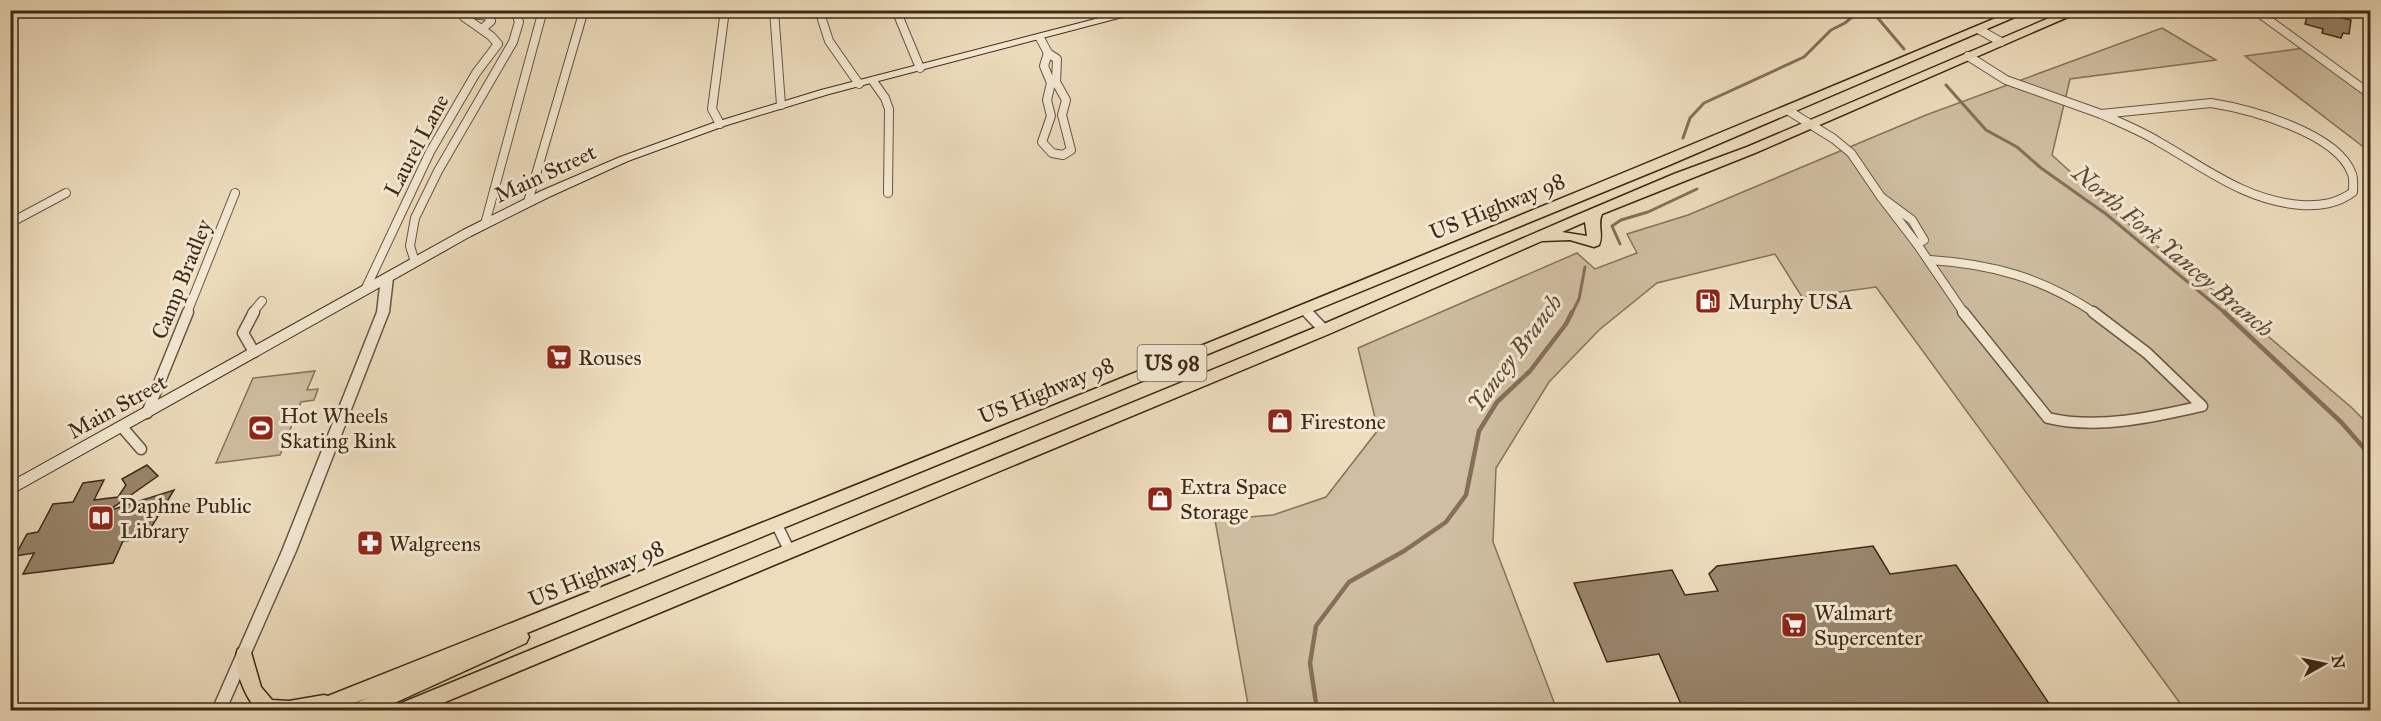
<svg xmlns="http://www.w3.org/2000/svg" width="2381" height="721" font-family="'IM FELL Great Primer',serif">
  <rect width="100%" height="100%" fill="#edddbd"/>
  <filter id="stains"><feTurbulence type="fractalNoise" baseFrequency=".00333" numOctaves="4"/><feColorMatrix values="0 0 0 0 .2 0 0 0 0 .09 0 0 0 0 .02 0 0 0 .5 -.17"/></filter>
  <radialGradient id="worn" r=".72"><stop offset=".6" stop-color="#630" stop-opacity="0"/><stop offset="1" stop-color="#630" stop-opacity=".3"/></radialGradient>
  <!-- green -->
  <g fill="#cfbea1" stroke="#86735c" stroke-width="1.5">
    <polygon points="2162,28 2216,60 2070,79 2052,155 2121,218 2223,298 2351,407 2370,426 2370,710 2185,710 1876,287 1802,297 1775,254 1657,283 1599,330 1549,382 1496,468 1493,542 1557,710 1249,710 1215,520 1273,515 1326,497 1378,430 1358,348 1577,253 1595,269 1637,253 1627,234 1688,215 1926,115"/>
    <polygon points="2304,48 2370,98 2370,152 2245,56"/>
    <polygon points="315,371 307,390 318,389 314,400 301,402 280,455 216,463 253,378"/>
  </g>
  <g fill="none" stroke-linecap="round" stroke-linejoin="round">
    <!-- stream-far1 -->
    <g stroke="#846f58" stroke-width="3">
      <polyline points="1871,10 1904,49"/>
      <polyline points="1946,85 1986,130 2017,147 2041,168 2106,214 2225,313"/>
      <polyline points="1683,138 1690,118 1704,103 1804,57 1831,30 1845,23 1860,10"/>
      <polyline points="1620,244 1612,226 1621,220 1648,212 1697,189"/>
      <polyline points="1572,313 1579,299 1585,267"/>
    </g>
    <!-- stream -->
    <g stroke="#846f58" stroke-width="4.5">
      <polyline points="2224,312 2341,422 2370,455"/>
      <polyline points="1317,710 1310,663 1316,626 1349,582 1404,551 1446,522 1466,495 1479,431 1497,402 1530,371 1566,324 1572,312"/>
    </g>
  </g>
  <!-- building -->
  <g fill="#99866d" stroke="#3e2816" stroke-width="1.5">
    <polygon points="2309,10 2351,20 2349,34 2343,33 2341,38 2322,33 2323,29 2305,24"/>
    <polygon points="147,465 158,476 108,511 174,490 144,539 123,541 113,563 23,574 34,553 15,556 27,534 38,532 53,504 73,502 83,483 104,480 94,500 118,497 126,485 122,479"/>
    <polygon points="1873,546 1890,574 1956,565 2054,711 1684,711 1659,654 1607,662 1574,583 1672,570 1685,595 1718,591 1709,574 1717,566"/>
  </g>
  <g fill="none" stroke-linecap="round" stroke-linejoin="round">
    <defs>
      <g id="minor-far1">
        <polyline points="774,10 781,105"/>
        <polyline points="819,10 829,41 859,84"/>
        <polyline points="896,10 920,68"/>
        <polyline points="2255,10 2370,94"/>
        <polyline points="1980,30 2001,42"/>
        <polyline points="1040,38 1048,53"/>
        <polygon points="1048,53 1057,59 1056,82 1066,100 1062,115 1071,150 1063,155 1052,153 1042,142 1051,116 1047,100 1051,83 1044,66"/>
        <polyline points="1968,56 2006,80 2101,114"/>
        <polyline points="873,81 885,98 889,109 888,193"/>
        <path d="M2211,103C2249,109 2338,133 2352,174C2354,179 2353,186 2353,192C2337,204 2320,206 2301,205C2246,201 2205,168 2159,142C2141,131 2121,123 2101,114Z"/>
        <polyline points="1789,111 1834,139 1851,153 1881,197"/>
        <polyline points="720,124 712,109 725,10"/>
        <polygon points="1881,197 1912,220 1924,240 1917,244"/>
        <polyline points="528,202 584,10"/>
        <polyline points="10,223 66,193"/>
        <polyline points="485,224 543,10"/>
        <polyline points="1917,244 1964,313"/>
        <path d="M1930,260C1993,264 2042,278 2095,313"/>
        <polyline points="415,262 410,246 415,218 438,171 513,42 519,22 515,10"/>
        <polyline points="365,290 430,152 476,73 498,44 491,36 464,17 471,14 490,16 491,21 482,29"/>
        <polyline points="1305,309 1309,313"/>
        <polyline points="187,313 235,193"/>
        <polyline points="252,313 262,301"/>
      </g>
      <g id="minor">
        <polyline points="254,312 243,333 254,352"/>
        <polyline points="1307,312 1324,330"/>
        <path d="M1963,312L2048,418C2097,430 2154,417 2202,406L2147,353L2093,312"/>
        <polyline points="147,413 188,312"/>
        <polyline points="122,427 141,449"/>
        <polyline points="777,525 790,552"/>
      </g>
      <polygon id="tertiary" points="387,274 393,278 389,312 296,551 226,710 212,710 282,551 377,312 381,278"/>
      <polygon id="secondary" points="1130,10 1149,10 829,94 724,126 628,161 549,197 471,236 10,495 10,482 463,230 541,191 620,157 716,122 821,90"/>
      <g id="primary">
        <path d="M2015,10H2031L1667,166L527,633L529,637L526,643L379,710H351L353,704L370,697L335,710H258C246,700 231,664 238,649L244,647L250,649L261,687L272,700L289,701L324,695L328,696C892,472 1455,245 2015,10Z"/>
        <path d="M2068,10H2084L1755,153L1602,214C1597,225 1604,235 1599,245L1594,247L1570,240L1542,241L1329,334L426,710H397L399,704L1319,326L1570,218L1674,174L1747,147ZM1585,222L1587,236L1562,232Z"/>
      </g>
    </defs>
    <!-- minor-far1 casing -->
    <use href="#minor-far1" stroke="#6a5540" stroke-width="10"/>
    <!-- minor casing -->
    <use href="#minor" stroke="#6a5540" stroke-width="13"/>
    <!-- tertiary casing -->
    <use href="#tertiary" stroke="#6a5540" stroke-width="3"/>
    <!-- secondary casing -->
    <use href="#secondary" stroke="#3e2816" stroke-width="2"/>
    <!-- primary casing -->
    <use href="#primary" stroke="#3e2816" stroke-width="3"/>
    <!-- minor-far1 -->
    <use href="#minor-far1" stroke="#f3e9d4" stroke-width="8"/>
    <!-- minor -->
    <use href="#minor" stroke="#f3e9d4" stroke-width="10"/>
    <!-- tertiary -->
    <use href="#tertiary" fill="#f3e9d4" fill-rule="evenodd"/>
    <!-- secondary -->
    <use href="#secondary" fill="#f3e9d4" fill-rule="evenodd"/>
    <!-- primary -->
    <use href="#primary" fill="#edddbd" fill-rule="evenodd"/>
  </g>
  <!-- icons -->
  <defs>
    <symbol id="fuel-square" viewBox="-11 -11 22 22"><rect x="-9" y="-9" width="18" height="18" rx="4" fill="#8f2418" stroke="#f3e9d4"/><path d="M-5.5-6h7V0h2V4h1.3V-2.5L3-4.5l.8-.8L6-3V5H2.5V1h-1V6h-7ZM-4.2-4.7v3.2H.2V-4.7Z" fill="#fff"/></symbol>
    <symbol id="supermarket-square" viewBox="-11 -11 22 22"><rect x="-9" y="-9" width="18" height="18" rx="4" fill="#8f2418" stroke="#f3e9d4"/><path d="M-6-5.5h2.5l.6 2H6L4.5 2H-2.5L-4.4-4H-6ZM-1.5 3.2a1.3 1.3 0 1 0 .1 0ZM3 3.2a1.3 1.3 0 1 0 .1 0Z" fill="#fff"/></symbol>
    <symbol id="shop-square" viewBox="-11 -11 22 22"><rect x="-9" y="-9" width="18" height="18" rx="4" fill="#8f2418" stroke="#f3e9d4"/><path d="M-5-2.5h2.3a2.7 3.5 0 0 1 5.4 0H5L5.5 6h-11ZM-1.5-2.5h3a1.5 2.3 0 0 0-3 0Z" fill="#fff"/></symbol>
    <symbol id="stadium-square" viewBox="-11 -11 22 22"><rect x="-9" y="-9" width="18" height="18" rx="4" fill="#8f2418" stroke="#f3e9d4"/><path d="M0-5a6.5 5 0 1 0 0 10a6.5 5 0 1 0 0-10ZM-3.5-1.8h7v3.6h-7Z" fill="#fff"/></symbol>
    <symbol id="library-square" viewBox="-11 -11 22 22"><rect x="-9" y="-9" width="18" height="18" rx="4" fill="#8f2418" stroke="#f3e9d4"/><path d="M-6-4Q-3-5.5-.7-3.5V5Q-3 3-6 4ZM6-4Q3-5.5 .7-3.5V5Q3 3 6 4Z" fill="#fff"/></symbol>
    <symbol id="pharmacy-square" viewBox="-11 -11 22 22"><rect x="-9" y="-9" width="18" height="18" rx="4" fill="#8f2418" stroke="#f3e9d4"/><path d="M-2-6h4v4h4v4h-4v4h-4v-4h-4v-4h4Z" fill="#fff"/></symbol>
  </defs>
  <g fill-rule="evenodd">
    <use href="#fuel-square" x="1693" y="286" width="30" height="30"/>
    <use href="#supermarket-square" x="544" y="342" width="30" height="30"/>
    <use href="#shop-square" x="1265" y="406" width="30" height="30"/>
    <use href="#stadium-square" x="246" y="413" width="30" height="30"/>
    <use href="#shop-square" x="1145" y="484" width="30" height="30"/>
    <use href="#library-square" x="86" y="503" width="30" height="30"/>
    <use href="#pharmacy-square" x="355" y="528" width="30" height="30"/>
    <use href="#supermarket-square" x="1779" y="610" width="30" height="30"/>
  </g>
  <g text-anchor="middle" stroke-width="6" stroke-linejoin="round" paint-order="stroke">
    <!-- shield labels -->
    <rect fill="#f3e9d4" stroke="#74624f" stroke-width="1.5" x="1137.5" y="345" width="69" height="36" rx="4.5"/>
    <g font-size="21" font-weight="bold" fill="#3e2816">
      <text x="1172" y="370">US 98</text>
    </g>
    <!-- street labels -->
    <g font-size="22" fill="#3e2816" stroke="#f3e9d4">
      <text transform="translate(416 145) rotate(-62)" y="8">Laurel Lane</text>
      <text transform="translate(545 173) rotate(-25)" y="8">Main Street</text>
      <text transform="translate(1497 206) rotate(-22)" y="8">US Highway 98</text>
      <text transform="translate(181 279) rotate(-68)" y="8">Camp Bradley</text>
      <text transform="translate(1046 390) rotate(-22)" y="8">US Highway 98</text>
      <text transform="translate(117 406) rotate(-29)" y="8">Main Street</text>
      <text transform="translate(596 573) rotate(-22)" y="8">US Highway 98</text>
    </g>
    <!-- poi labels -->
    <g font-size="22" fill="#3e2816" stroke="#f3e9d4" text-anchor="start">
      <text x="1728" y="309">Murphy USA</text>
      <text x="578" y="365">Rouses</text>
      <text x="280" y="423">Hot Wheels<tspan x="280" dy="25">Skating Rink</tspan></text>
      <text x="1300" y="429">Firestone</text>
      <text x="1180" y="494">Extra Space<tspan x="1180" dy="25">Storage</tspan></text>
      <text x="120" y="513">Daphne Public<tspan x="120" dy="25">Library</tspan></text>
      <text x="389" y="551">Walgreens</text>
      <text x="1814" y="620">Walmart<tspan x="1814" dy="25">Supercenter</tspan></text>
    </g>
    <!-- water labels -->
    <g font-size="24" font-style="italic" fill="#614c37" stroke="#f3e9d4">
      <text transform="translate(2173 251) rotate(40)" y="8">North Fork Yancey Branch</text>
      <text transform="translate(1515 353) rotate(-53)" y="8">Yancey Branch</text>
    </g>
  </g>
  <!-- margin -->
  <rect width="2381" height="721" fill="none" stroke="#edddbd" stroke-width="36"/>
  <rect x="12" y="12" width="2357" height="697" fill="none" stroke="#3e2816" stroke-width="3"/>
  <rect x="18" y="18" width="2345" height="685" fill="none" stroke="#3e2816" stroke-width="1.5"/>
  <!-- north arrow -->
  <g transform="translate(2324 664) rotate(81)" stroke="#f3e9d4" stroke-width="4.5" paint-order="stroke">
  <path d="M0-4.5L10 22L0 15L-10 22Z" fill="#3e2816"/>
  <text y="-9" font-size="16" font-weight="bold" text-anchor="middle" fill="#3e2816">N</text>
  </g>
  <rect width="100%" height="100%" filter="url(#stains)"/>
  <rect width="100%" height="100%" fill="url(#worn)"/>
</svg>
